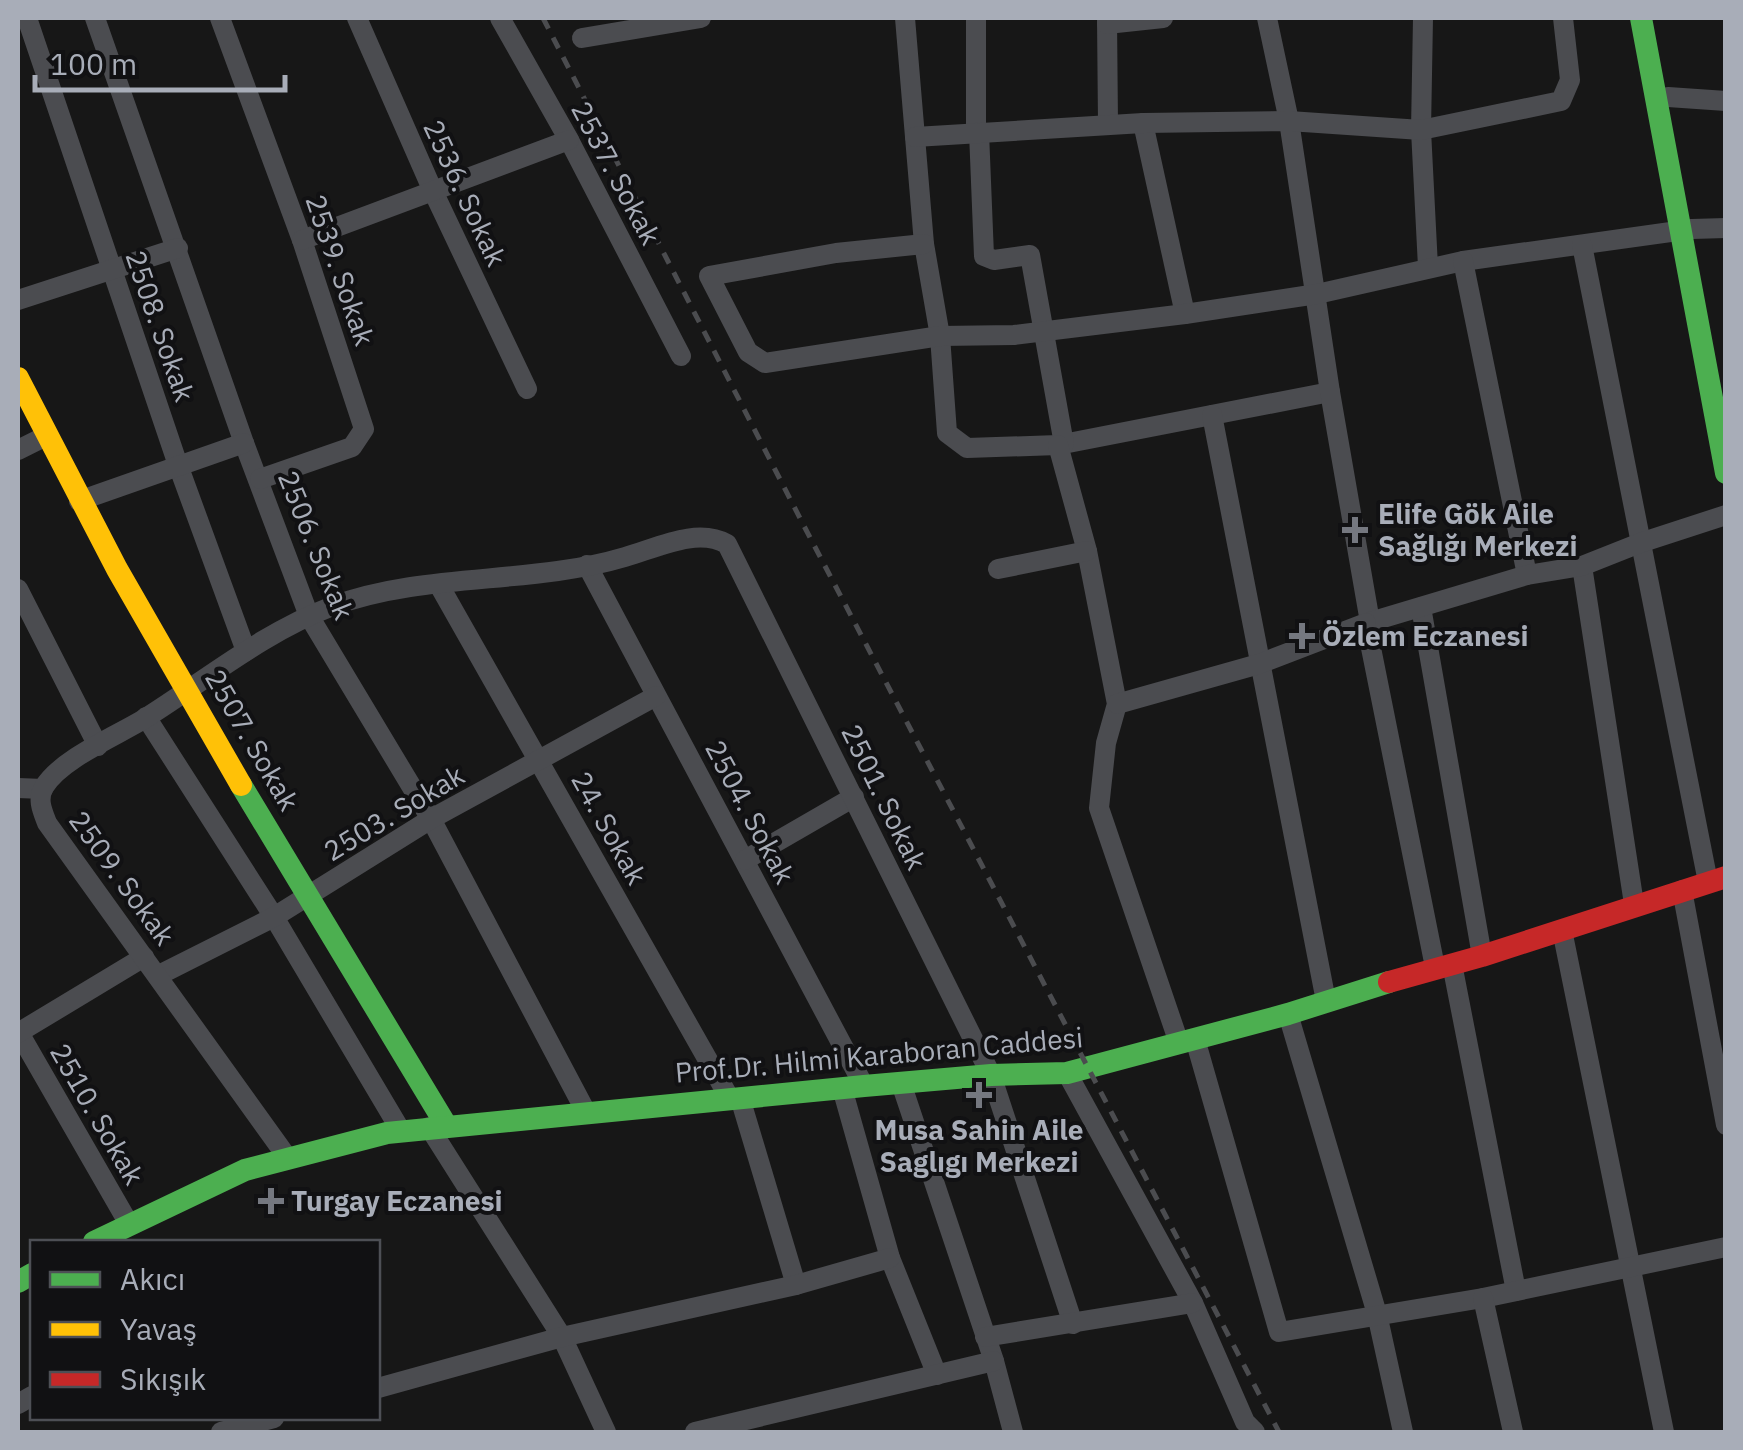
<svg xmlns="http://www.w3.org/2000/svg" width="1743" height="1450" font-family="'IBM Plex Sans',sans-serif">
  <rect width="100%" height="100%" fill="#171717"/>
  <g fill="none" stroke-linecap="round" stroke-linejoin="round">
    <!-- street -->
    <g stroke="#4b4c50" stroke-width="20">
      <polyline points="27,18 178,465 246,651"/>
      <polyline points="95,18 244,443 309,616 431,819 586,1112"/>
      <polyline points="220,18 302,240 364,429 352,447 260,479"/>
      <polyline points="357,18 432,189 527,389"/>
      <polyline points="500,18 569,140 681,356"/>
      <polyline points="905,18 924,244 940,336 947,433 967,448 1058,445 1330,392"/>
      <polyline points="976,18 976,132"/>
      <polyline points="1107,18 1108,124"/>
      <polyline points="1267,18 1289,121 1330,392 1370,622 1366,623 1435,967"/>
      <polyline points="1423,18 1421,130 1428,267"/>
      <polyline points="1107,24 1163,18"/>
      <polyline points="582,38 701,18"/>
      <polyline points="1668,97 1726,101"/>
      <polyline points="1143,123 1185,314"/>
      <polyline points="979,132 984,256 994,260 1030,255 1064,444"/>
      <polyline points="915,137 1143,123 1289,121 1421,130 1561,101 1570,80 1563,18"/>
      <polyline points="302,240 569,140"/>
      <polyline points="924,244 836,253 709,276 748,352 765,363 940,336 1014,335 1185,314 1317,294 1463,261 1692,229 1726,228"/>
      <polyline points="1582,245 1708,882"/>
      <polyline points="1463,261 1527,575"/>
      <polyline points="18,300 178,248"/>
      <polyline points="1212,415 1326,1001"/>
      <polyline points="1058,445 1087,551 1117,704 1106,743 1099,808 1179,1043"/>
      <polyline points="18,450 46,436"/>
      <polyline points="79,501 244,443"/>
      <polyline points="587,565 864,1086"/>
      <polyline points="1582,566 1634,904"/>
      <polyline points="998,569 1087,551"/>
      <polyline points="439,585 730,1099"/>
      <polyline points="18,589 98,746"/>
      <polyline points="1421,607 1482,956"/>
      <polyline points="1370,622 1527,575 1582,566 1640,543 1726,515"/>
      <polyline points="1117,704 1259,664 1366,623"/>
      <polyline points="146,717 274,917 401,1131"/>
      <polyline points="18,788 43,789"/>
      <polyline points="745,860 854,797"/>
      <polyline points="1682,890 1726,1125"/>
      <polyline points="1562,930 1664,1432"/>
      <polyline points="1452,964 1516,1291"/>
      <polyline points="159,975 274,917 431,819 656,696"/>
      <polyline points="1288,1014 1377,1314 1403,1432"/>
      <polyline points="18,1031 129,1224"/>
      <polyline points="18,1033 144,957"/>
      <polyline points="1195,1039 1279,1332 1483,1298 1726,1247"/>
      <polyline points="1067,1073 1193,1303 1245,1422 1255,1432"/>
      <polyline points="901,1083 994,1361 1013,1432"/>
      <polyline points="842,1088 890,1258 937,1375"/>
      <polyline points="740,1098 796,1285"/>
      <polyline points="429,1127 562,1337 606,1432"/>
      <path d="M287,1157L47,823C42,810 37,799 44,787C61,759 116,736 144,719C206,680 264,632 333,606C426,572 531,585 625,557C657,548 697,527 727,544L991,1075L1073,1324"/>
      <polyline points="1483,1298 1513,1432"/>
      <polyline points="985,1337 1193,1303"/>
      <polyline points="378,1388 562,1337 796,1285 890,1258"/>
      <polyline points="18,1404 32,1396"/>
      <polyline points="221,1432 274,1418"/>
      <polyline points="695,1432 994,1361"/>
    </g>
    <!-- fast -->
    <g stroke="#4caf50" stroke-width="22">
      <polyline points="1641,18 1726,473"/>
      <polyline points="241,785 446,1125"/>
      <polyline points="94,1242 245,1170 387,1133 864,1086 991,1075 1067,1073 1288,1014 1389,982"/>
      <polyline points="18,1282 32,1274"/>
    </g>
    <!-- slow -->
    <polyline stroke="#ffc107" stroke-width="22" points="18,378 117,569 241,785"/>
    <!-- jam -->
    <polyline stroke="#c62828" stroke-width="22" points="1389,982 1482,956 1726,877"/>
    <!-- rail -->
    <polyline stroke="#4b4c4f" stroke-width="5" stroke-dasharray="12 10" stroke-linecap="butt" points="543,18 804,526 1279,1432"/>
  </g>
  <!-- markers -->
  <g fill="#757880" stroke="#111113" stroke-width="4">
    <path d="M1350 515h10v10h10v10h-10v10h-10v-10h-10v-10h10z"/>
    <path d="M1297 621h10v10h10v10h-10v10h-10v-10h-10v-10h10z"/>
    <path d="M974 1080h10v10h10v10h-10v10h-10v-10h-10v-10h10z"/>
    <path d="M266 1186h10v10h10v10h-10v10h-10v-10h-10v-10h10z"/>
  </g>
  <g text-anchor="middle" stroke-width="8" stroke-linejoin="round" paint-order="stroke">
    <!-- street labels -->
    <g font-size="28" fill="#a8adb8" stroke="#111113">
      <text transform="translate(616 173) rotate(62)" y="10">2537. Sokak</text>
      <text transform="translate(465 193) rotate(65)" y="10">2536. Sokak</text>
      <text transform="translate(340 270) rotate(71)" y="10">2539. Sokak</text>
      <text transform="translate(160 326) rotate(71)" y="10">2508. Sokak</text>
      <text transform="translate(316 545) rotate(68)" y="10">2506. Sokak</text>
      <text transform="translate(252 740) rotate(60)" y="10">2507. Sokak</text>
      <text transform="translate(884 797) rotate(64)" y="10">2501. Sokak</text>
      <text transform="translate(750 812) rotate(62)" y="10">2504. Sokak</text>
      <text transform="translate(394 813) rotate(-31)" y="10">2503. Sokak</text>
      <text transform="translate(609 828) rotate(61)" y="10">24. Sokak</text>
      <text transform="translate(122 878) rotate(54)" y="10">2509. Sokak</text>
      <text transform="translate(879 1055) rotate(-5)" y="10">Prof.Dr. Hilmi Karaboran Caddesi</text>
      <text transform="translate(97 1114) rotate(60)" y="10">2510. Sokak</text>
    </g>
    <!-- poi labels -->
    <g font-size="28" font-weight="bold" fill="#a8adb8" stroke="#111113" text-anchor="start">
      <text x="1378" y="524">Elife Gök Aile<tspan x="1378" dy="32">Sağlığı Merkezi</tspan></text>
      <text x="1322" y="646">Özlem Eczanesi</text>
      <text x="979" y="1140" text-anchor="middle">Musa Sahin Aile<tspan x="979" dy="32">Saglıgı Merkezi</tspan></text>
      <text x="291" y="1211">Turgay Eczanesi</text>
    </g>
  </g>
  <!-- border -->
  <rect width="1743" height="1450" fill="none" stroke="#a8adb8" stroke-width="40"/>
  <!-- legend -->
  <rect x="30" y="1240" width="350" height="180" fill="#111113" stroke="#4d4f55" stroke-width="2.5"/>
  <rect x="50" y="1272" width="50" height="15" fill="#4caf50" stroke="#4d4f55" stroke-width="2.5"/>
  <text x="120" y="1290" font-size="30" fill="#a8adb8">Akıcı</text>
  <rect x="50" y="1322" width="50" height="15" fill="#ffc107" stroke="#4d4f55" stroke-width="2.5"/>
  <text x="120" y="1340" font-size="30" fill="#a8adb8">Yavaş</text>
  <rect x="50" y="1372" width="50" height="15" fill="#c62828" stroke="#4d4f55" stroke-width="2.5"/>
  <text x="120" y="1390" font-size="30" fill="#a8adb8">Sıkışık</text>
  <!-- scale -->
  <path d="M35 75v15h250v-15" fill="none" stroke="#a8adb8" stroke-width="5"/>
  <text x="50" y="75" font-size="30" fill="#a8adb8" stroke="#111113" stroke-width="8" paint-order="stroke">100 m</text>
</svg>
